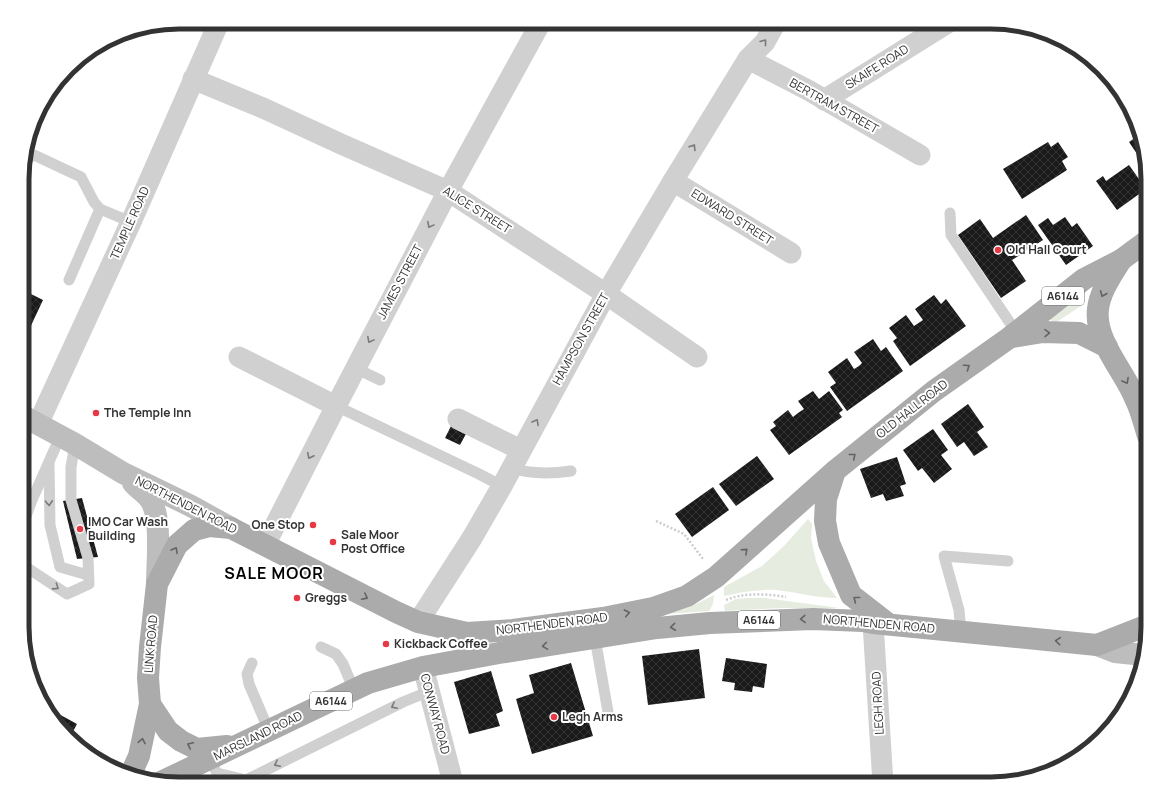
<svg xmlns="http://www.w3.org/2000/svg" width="1170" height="806" font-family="Manrope,sans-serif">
  <defs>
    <pattern id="building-cross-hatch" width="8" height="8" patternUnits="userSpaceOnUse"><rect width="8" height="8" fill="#1a1a1a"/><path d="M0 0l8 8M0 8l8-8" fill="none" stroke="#333"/></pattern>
  </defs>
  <rect width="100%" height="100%" fill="#fff"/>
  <!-- grass -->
  <g fill="#e6ecdf">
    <polygon points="1080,297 1084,304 1055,323 1050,319"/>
    <path d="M808,519L812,524L811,538L816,561L824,581L837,598C816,598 796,592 776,590C758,589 741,592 724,596V587L762,566L783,547Z"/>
    <polygon points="714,595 713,604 709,611 667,614 694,605"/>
    <polygon points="747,598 765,598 839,608 783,608 725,611 724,605 736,599"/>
    <polygon points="689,775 689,784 568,784 568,782"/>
  </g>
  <!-- building -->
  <g fill="url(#building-cross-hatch)">
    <polygon points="1139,135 1148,169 1147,169 1129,142"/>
    <polygon points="1048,142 1051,147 1058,142 1068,157 1062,161 1067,170 1022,199 1003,169"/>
    <polygon points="1129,165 1146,189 1117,210 1096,181 1103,176 1106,181"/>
    <polygon points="1026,215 1043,240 1012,260 1026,281 1001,298 958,235 980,219 993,238"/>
    <polygon points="1065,217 1072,227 1077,223 1093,246 1066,265 1038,225 1048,218 1053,225"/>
    <polygon points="23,290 43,300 28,332 23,330"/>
    <polygon points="934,295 941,304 946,299 966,326 910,366 893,341 897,338 889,328 906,315 914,326 923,320 915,309"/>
    <polygon points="873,339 881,351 886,347 903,371 847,411 830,387 836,383 828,372 847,358 854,369 859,366 862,363 854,352"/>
    <polygon points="813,391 819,399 829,391 843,410 839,413 842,417 789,455 770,430 776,426 773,422 788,410 793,417 798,413 804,409 798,401"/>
    <polygon points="968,404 984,427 977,432 988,447 974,456 964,442 957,447 941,424"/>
    <polygon points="453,422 468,430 460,445 445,438"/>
    <polygon points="933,429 948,450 941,455 952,469 934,483 922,468 918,471 903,450"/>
    <polygon points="757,456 774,479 736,506 719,484"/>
    <polygon points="897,457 906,484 900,486 904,496 886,501 883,494 871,498 860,469"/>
    <polygon points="713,487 729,510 692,537 675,514"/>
    <polygon points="82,498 98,557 77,559 63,501"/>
    <polygon points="699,649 705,698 648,705 642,656"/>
    <polygon points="726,658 767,664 764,688 753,686 752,692 734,690 735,683 722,681"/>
    <polygon points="571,663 593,736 532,754 516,699 534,693 529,675"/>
    <polygon points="491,671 503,711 496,714 500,726 469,734 454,682"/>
    <polygon points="44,706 77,724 70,737"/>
  </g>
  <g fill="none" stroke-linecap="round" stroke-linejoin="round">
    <!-- path -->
    <g stroke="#cdcdcd" stroke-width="2.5" stroke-dasharray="2 2" stroke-linecap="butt">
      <polyline points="656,521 684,534 703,559"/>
      <path d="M726,600C745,592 767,594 786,597"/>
      <polyline points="402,650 404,647 404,640"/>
    </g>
    <!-- lane -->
    <g stroke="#d0d0d0" stroke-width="11">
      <polyline points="23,166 28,158 34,155 81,177 94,202 100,209 131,222"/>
      <polyline points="950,213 951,235 1016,332"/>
      <polyline points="69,280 100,209"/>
      <polyline points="355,368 380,380"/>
      <polyline points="336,406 479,474 502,486"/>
      <polyline points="49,464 50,525 60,567 88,575"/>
      <path d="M510,468C530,474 550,474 571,471"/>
      <polyline points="23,524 32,500 60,437"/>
      <polyline points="23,565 67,594 89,584 88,558 71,500 71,467 75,444"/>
      <polyline points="961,632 959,610 944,556 1008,561"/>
      <polyline points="595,638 608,712"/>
      <polyline points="321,647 336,654 343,664 354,690"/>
      <polyline points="252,663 247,674 249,684 269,731"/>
      <polyline points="210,760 217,773 246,780 403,702 430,691"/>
    </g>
    <!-- street -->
    <g stroke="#d0d0d0" stroke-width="21">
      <polyline points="748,59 808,90 920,155"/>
      <polyline points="193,79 263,108 341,144 448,191 606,294 697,357"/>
      <polyline points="824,100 949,22"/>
      <polyline points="673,181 791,253"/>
      <polyline points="239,357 336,406"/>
      <polyline points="458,419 521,450"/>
      <polyline points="38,424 131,222 219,22"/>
      <polyline points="265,545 336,406 448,191 541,22"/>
      <polyline points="418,622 472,538 502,486 606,294 673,181 748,59 765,42 776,22"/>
      <polyline points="873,623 883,784"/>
      <polyline points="423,667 451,775 452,784"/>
    </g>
    <!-- secondary -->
    <g stroke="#bdbdbd" stroke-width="22">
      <polyline points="23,416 75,444 123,473 191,506 231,528"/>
      <path d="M133,483C138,489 147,494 151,501C162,519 157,562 157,584"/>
      <polyline points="1097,645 1115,652 1144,655"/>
    </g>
    <!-- primary -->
    <g stroke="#ababab" stroke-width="22">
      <path d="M1121,260C1112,275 1100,291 1098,309C1094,340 1124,371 1135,398C1141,410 1144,423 1148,436"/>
      <polyline points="1012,337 1043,332 1079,333 1107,347"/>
      <polyline points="835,471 826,499 825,521 829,543 851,595 887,623"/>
      <polyline points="150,704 168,731 181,741 197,749 227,746"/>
      <polyline points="130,776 139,756 150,704 148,678 150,647 157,584 177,545 194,530 209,526 231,528 396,612 418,622 467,633 513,630 603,618 653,608 687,596 716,577 836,470 934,391 1009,338 1084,279 1121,260 1148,240"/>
      <polyline points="161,782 368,683 423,667 499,653 657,628 710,623 813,619 863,621 873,623 1097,645 1148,625"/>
    </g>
  </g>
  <!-- one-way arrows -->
  <defs><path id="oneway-chevron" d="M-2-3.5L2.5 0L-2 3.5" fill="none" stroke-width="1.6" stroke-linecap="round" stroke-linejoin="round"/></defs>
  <g stroke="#7a7a7a">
    <use href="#oneway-chevron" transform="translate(764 42) rotate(-52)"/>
    <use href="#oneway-chevron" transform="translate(693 147) rotate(-58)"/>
    <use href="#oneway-chevron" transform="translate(430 225) rotate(118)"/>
    <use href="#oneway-chevron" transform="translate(370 340) rotate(118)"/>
    <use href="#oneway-chevron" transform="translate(536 422) rotate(-61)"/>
    <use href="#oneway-chevron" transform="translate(310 456) rotate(117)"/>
    <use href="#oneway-chevron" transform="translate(49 503) rotate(87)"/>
    <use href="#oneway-chevron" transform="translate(56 587) rotate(33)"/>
    <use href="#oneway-chevron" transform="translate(394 706) rotate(153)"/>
    <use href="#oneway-chevron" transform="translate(277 764) rotate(153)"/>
  </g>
  <g stroke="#636363">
    <use href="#oneway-chevron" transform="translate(1103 294) rotate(113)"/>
    <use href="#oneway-chevron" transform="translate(1047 333) rotate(-1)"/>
    <use href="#oneway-chevron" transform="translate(967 367) rotate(-35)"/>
    <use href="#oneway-chevron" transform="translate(1126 381) rotate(61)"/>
    <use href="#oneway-chevron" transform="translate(853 456) rotate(-39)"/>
    <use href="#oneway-chevron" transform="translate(175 550) rotate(-60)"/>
    <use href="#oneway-chevron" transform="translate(745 551) rotate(-42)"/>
    <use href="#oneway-chevron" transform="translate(365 597) rotate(27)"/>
    <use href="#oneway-chevron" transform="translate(856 599) rotate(-142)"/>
    <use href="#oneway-chevron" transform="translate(627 613) rotate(-11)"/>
    <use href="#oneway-chevron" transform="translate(803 619) rotate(178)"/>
    <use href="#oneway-chevron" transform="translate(673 627) rotate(174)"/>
    <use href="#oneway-chevron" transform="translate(1058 641) rotate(-175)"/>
    <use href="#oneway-chevron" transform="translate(545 646) rotate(171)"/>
    <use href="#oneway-chevron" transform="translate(142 741) rotate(-79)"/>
    <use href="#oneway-chevron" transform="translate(190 745) rotate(-155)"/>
  </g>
  <!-- markers -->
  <g fill="#e63946" stroke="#fff" stroke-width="1.5">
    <circle cx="998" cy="250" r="4"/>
    <circle cx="96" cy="413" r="4"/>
    <circle cx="313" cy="525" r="4"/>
    <circle cx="80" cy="529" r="4"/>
    <circle cx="333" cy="542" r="4"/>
    <circle cx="297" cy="598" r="4"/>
    <circle cx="386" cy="644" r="4"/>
    <circle cx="554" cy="717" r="4"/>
  </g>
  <g text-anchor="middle" stroke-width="4" stroke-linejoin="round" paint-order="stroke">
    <!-- shield labels -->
    <g fill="#fff" stroke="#707070" stroke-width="1">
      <rect x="1042" y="287" width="42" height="18" rx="3"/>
      <rect x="738" y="611" width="42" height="18" rx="3"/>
      <rect x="310" y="692" width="42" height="18" rx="3"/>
    </g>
    <g font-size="11" font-weight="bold" fill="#333">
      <text x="1063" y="300">A6144</text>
      <text x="759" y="624">A6144</text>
      <text x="331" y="705">A6144</text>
    </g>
    <!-- street labels -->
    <g font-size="12" fill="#333" stroke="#fff">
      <text transform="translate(877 67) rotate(-32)" y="4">SKAIFE ROAD</text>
      <text transform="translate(834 106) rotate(29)" y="4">BERTRAM STREET</text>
      <text transform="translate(477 210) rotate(32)" y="4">ALICE STREET</text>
      <text transform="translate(732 217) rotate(32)" y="4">EDWARD STREET</text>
      <text transform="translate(130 223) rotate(-66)" y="4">TEMPLE ROAD</text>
      <text transform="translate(400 282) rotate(-62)" y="4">JAMES STREET</text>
      <text transform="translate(581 339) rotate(-61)" y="4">HAMPSON STREET</text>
      <text transform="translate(912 409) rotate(-38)" y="4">OLD HALL ROAD</text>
      <text transform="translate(186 505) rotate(27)" y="4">NORTHENDEN ROAD</text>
      <text transform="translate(552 624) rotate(-7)" y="4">NORTHENDEN ROAD</text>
      <text transform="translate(879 624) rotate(5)" y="4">NORTHENDEN ROAD</text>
      <text transform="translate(151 644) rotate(-85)" y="4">LINK ROAD</text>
      <text transform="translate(878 703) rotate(-93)" y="4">LEGH ROAD</text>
      <text transform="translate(435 714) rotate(75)" y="4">CONWAY ROAD</text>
      <text transform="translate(258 736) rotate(-26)" y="4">MARSLAND ROAD</text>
    </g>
    <!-- poi labels -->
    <g font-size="12" font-weight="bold" fill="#333" stroke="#fff" text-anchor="start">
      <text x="1006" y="254">Old Hall Court</text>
      <text x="104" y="417">The Temple Inn</text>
      <text x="88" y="526">IMO Car Wash<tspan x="88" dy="14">Building</tspan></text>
      <text x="305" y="529" text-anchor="end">One Stop</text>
      <text x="341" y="539">Sale Moor<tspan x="341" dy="14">Post Office</tspan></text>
      <text x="305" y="602">Greggs</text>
      <text x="394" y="648">Kickback Coffee</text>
      <text x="562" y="721">Legh Arms</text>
    </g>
    <!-- district labels -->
    <g font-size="16" font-weight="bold" letter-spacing="1" fill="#000" stroke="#fff">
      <text x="274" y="579">SALE MOOR</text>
    </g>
  </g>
  <!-- crop -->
  <path d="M0 0H1170V806H0ZM179 29H991A150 150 0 0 1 1141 179V627A150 150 0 0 1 991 777H179A150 150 0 0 1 29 627V179A150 150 0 0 1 179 29Z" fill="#fff" fill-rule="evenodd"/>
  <path fill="none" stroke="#333" stroke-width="5" d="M179 29H991A150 150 0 0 1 1141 179V627A150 150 0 0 1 991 777H179A150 150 0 0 1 29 627V179A150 150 0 0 1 179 29Z"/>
</svg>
